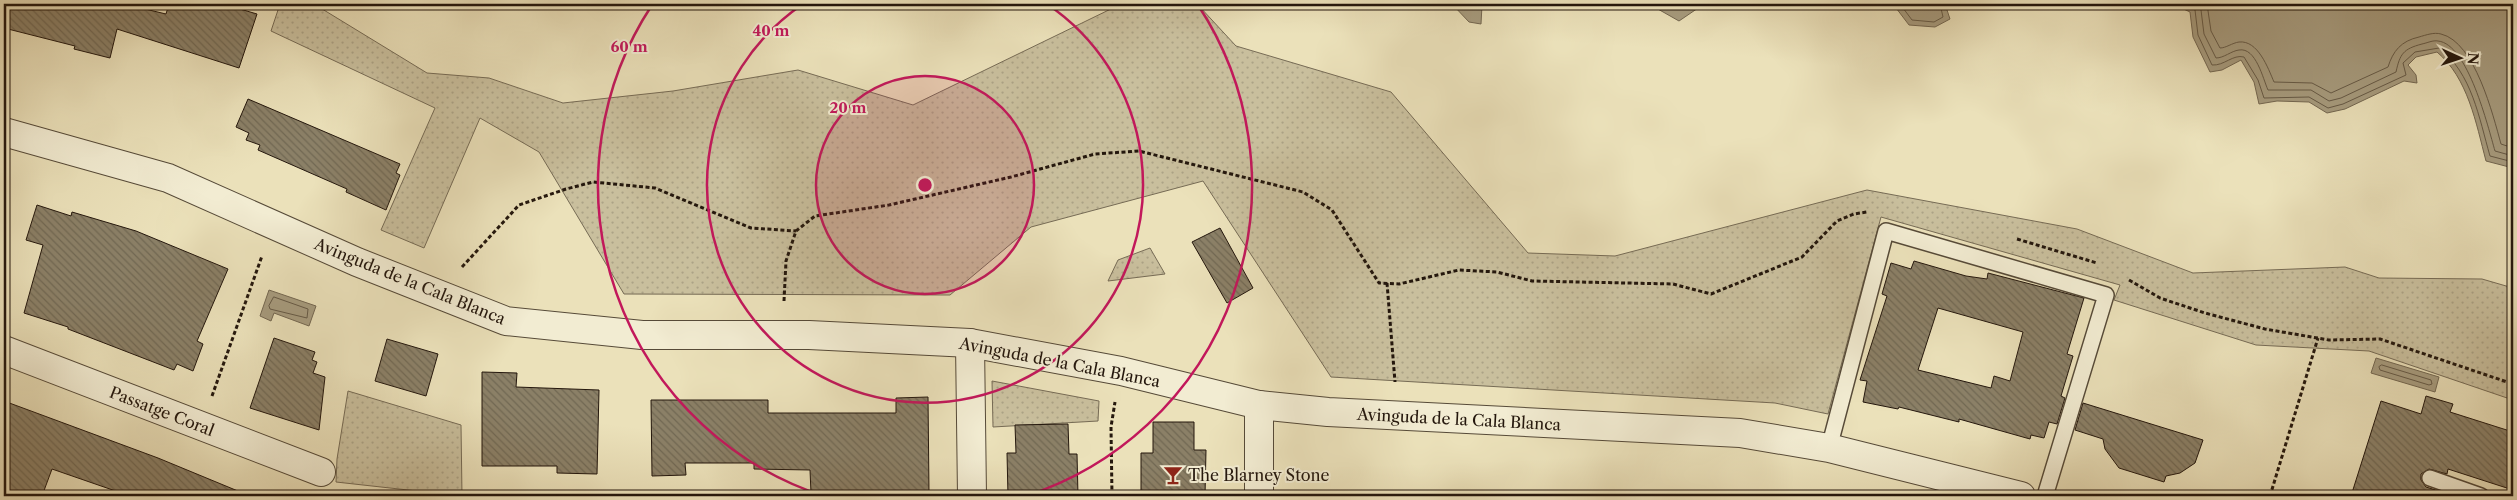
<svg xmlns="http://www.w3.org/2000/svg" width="2517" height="500" font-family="'Libre Caslon Text',serif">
  <defs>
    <pattern id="grass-dots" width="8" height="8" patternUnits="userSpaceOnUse" patternTransform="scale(1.25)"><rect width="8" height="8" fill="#c9bf9d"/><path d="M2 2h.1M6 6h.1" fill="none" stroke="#aca386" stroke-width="1.8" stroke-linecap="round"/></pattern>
    <pattern id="building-back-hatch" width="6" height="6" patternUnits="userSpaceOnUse" patternTransform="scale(1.25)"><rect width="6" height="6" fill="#8b8067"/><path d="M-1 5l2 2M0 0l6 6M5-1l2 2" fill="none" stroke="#716853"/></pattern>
  </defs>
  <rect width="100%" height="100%" fill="#ebe1ba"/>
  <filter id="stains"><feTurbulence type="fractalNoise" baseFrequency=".004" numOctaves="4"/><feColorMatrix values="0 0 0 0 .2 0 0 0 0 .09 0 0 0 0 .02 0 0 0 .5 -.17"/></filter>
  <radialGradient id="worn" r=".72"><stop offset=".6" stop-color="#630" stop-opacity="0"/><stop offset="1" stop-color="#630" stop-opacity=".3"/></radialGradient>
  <!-- grass -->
  <g fill="url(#grass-dots)" stroke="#766b55">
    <polygon points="280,4 314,4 427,73 489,78 563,103 673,91 798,70 913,105 1117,6 1199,6 1236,46 1391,92 1528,253 1615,256 1867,190 2077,229 2193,273 2345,267 2379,278 2482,279 2513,288 2513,400 2369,351 2256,345 2114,300 2120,285 1881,217 1828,414 1775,403 1331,377 1203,181 1031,227 950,295 624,294 539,152 480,118 424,248 381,230 435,108 271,31"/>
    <polygon points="1150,248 1165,274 1108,281 1118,260"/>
    <polygon points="992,381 1099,401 1098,421 993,427"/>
    <polygon points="348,391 461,425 462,496 336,482 337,459"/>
  </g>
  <!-- water -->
  <g fill="#a79c7f" stroke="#736751">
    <polygon points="1452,4 1485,4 1482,5 1481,24 1469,22"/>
    <polygon points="1649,4 1704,4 1679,21"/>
    <polygon points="1893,4 1945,4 1950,19 1935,27 1909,25"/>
    <path d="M2173,4H2513V168L2486,161C2476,123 2468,78 2437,52L2416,57L2408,65L2416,75L2417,83L2404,81L2345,109L2327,113L2309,102L2277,101L2259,104L2254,82L2241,60L2222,70L2210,72L2193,37L2190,12Z"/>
    <polygon points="269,290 316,306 309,326 274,313 271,321 260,316"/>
    <polygon points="2376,358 2439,377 2435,392 2371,373"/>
  </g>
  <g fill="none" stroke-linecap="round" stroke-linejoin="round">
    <!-- shore -->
    <g stroke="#665a46" stroke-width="1">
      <polyline points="1900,4 1912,20 1934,22 1943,17 1940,4"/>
      <path d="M2185,4L2195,10L2198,35L2212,65C2224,66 2233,54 2244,57L2258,80L2264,98L2309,97L2328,108L2343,104L2406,75L2403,63L2415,52L2439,48C2472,73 2479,118 2490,156L2513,162"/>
      <path d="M2198,4L2201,10L2204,34L2216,58C2224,58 2231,51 2239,50C2256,47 2263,79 2268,90H2311L2329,101L2341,98L2396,72C2400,54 2403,49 2422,44C2427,43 2433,40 2438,41C2468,44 2488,127 2495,151L2513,156"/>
      <path d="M2207,4L2211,31L2220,48C2226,48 2232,43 2239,42C2258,40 2268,68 2274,82L2312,83L2331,93L2388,67C2393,51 2401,41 2419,37C2426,35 2434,32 2441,34C2475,42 2493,115 2501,144L2513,148"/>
      <polygon points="274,297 308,309 307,318 270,309 269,306"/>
      <polygon points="2382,365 2431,380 2432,384 2429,385 2380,370 2379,367"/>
    </g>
  </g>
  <!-- building -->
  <g fill="url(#building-back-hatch)" stroke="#24170d" fill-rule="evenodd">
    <polygon points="4,4 124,4 166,14 169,4 223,4 257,14 239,68 117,29 110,58 74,49 75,46 4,28"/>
    <polygon points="248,99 400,164 396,173 400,175 386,210 346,192 347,189 258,150 260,145 246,140 249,133 236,127"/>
    <polygon points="37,205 71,216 72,212 136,231 228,269 197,341 203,344 193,371 177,364 174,370 68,329 68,327 24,313 43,245 26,240"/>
    <polygon points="1220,228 1253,288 1227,303 1192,242"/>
    <path d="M1914,261L1966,276L1987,279L1988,273L2084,298L2067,354L2073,356L2061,396L2065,398L2057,424L2049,422L2044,438L2031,435L2030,439L1959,419V422L1899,407L1898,409L1863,402L1867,381L1860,380L1887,296L1882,294L1891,263L1911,269ZM1938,308L2023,332L2010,381L1994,376L1991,388L1918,370Z"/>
    <polygon points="274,338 315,352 312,360 317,362 313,373 325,377 319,430 250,408"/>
    <polygon points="387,339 438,354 426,396 375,381"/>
    <polygon points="482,372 517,373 516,387 599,390 597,474 557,473 557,466 482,466"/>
    <polygon points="2426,396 2453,404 2450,412 2513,432 2513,490 2448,469 2447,474 2429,469 2421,474 2421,480 2426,487 2442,492 2441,496 2351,496 2381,401 2421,414"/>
    <polygon points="928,397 929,493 877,496 877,493 811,493 810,470 754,469 754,463 685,463 686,475 652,476 651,400 768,400 768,413 896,413 896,398"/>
    <polygon points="4,401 158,458 250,496 130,496 52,469 42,496 4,496"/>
    <polygon points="2083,403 2203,440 2195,463 2180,473 2166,476 2164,482 2119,468 2105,449 2103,439 2075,430"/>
    <polygon points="1153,422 1194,422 1194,450 1206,450 1205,496 1141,496 1141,453 1153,453"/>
    <polygon points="1068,424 1069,454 1077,454 1078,496 1008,496 1007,453 1016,453 1015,425"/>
  </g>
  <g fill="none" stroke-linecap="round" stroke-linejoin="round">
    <defs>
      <g id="service">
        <polyline points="1829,448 1886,231 2106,295 2045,496"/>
        <polyline points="2430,478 2481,496"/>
      </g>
      <g id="minor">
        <polyline points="4,132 168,178 357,262 506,321 642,335 809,335 970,343 1121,371 1259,405 1328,412 1740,433 1829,448 2021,496"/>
        <polyline points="970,343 972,496"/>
        <polyline points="4,350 321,472"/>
        <polyline points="1259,496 1259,405"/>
      </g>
    </defs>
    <!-- service casing -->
    <use href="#service" stroke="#564a38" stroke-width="18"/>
    <!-- minor casing -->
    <use href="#minor" stroke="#564a38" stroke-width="30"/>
    <!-- path -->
    <g stroke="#24170d" stroke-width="3" stroke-dasharray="4 2.5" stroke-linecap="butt">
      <polyline points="2017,239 2097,263"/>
      <polyline points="462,267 519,205 566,189 593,182 655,188 751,228 796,231"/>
      <polyline points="2129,280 2160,298 2205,313 2265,329 2329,340 2380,339 2513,384"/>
      <polyline points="1387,283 1395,382"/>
      <polyline points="784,301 786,261 796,231 815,216 889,205 1011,177 1095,154 1139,151 1303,192 1332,210 1379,283 1399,284 1459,270 1497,272 1532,281 1673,284 1711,294 1802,257 1837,221 1854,214 1867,212"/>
      <polyline points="212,396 262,256"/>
      <polyline points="1112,496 1111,427 1115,402"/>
      <polyline points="2270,496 2318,338"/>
    </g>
    <!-- service -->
    <use href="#service" stroke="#f2ecd2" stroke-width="15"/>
    <!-- minor -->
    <use href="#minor" stroke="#f2ecd2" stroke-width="28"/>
  </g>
  <!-- distance rings -->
  <circle cx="925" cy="185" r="109" fill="#c2185b" fill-opacity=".12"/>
  <g fill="none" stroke="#c2185b" stroke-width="2.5">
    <circle cx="925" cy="185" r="109"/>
    <path d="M1047 4A218 218 0 1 1 803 4"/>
    <path d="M824 496A327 327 0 0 1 652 5M1198 5A327 327 0 0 1 1026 496"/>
  </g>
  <!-- icons -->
  <defs>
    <symbol id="bar-bare" viewBox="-9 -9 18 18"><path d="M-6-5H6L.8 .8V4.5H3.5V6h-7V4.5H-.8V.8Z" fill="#8f2418" stroke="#f2ecd2" stroke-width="2.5" paint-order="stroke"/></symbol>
  </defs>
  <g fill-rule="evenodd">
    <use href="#bar-bare" x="1159" y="461" width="28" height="28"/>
  </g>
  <g text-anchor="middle" stroke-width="4" stroke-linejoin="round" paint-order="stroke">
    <!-- street labels -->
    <g font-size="16" fill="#24170d" stroke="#f2ecd2">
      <text transform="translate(410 281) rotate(22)" y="6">Avinguda de la Cala Blanca</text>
      <text transform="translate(1060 362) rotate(11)" y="6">Avinguda de la Cala Blanca</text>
      <text transform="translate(162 411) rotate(21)" y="6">Passatge Coral</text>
      <text transform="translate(1459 419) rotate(3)" y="6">Avinguda de la Cala Blanca</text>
    </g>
    <!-- poi labels -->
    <g font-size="16" fill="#24170d" stroke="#f2ecd2" text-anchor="start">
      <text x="1188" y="481">The Blarney Stone</text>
    </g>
  </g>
  <circle cx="925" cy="185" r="8" fill="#c2185b" stroke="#f2ecd2" stroke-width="2.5"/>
  <g font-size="15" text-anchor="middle" font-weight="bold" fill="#c2185b" stroke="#f2ecd2" stroke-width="4" stroke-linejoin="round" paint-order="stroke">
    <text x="771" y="36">40 m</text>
    <text x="629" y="52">60 m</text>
    <text x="848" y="113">20 m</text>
  </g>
  <!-- margin -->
  <rect width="2517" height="500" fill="none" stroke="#ebe1ba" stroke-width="20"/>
  <rect x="5" y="5" width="2507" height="490" fill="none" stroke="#24170d" stroke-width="2.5"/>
  <rect x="10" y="10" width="2497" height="480" fill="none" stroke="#24170d"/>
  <!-- north arrow -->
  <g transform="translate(2460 58) rotate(93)" stroke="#f2ecd2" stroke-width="4" paint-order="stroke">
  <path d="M0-4L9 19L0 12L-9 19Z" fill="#24170d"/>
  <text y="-8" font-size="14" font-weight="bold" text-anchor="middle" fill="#24170d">N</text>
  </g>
  <rect width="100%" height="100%" filter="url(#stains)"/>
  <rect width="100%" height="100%" fill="url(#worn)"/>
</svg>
